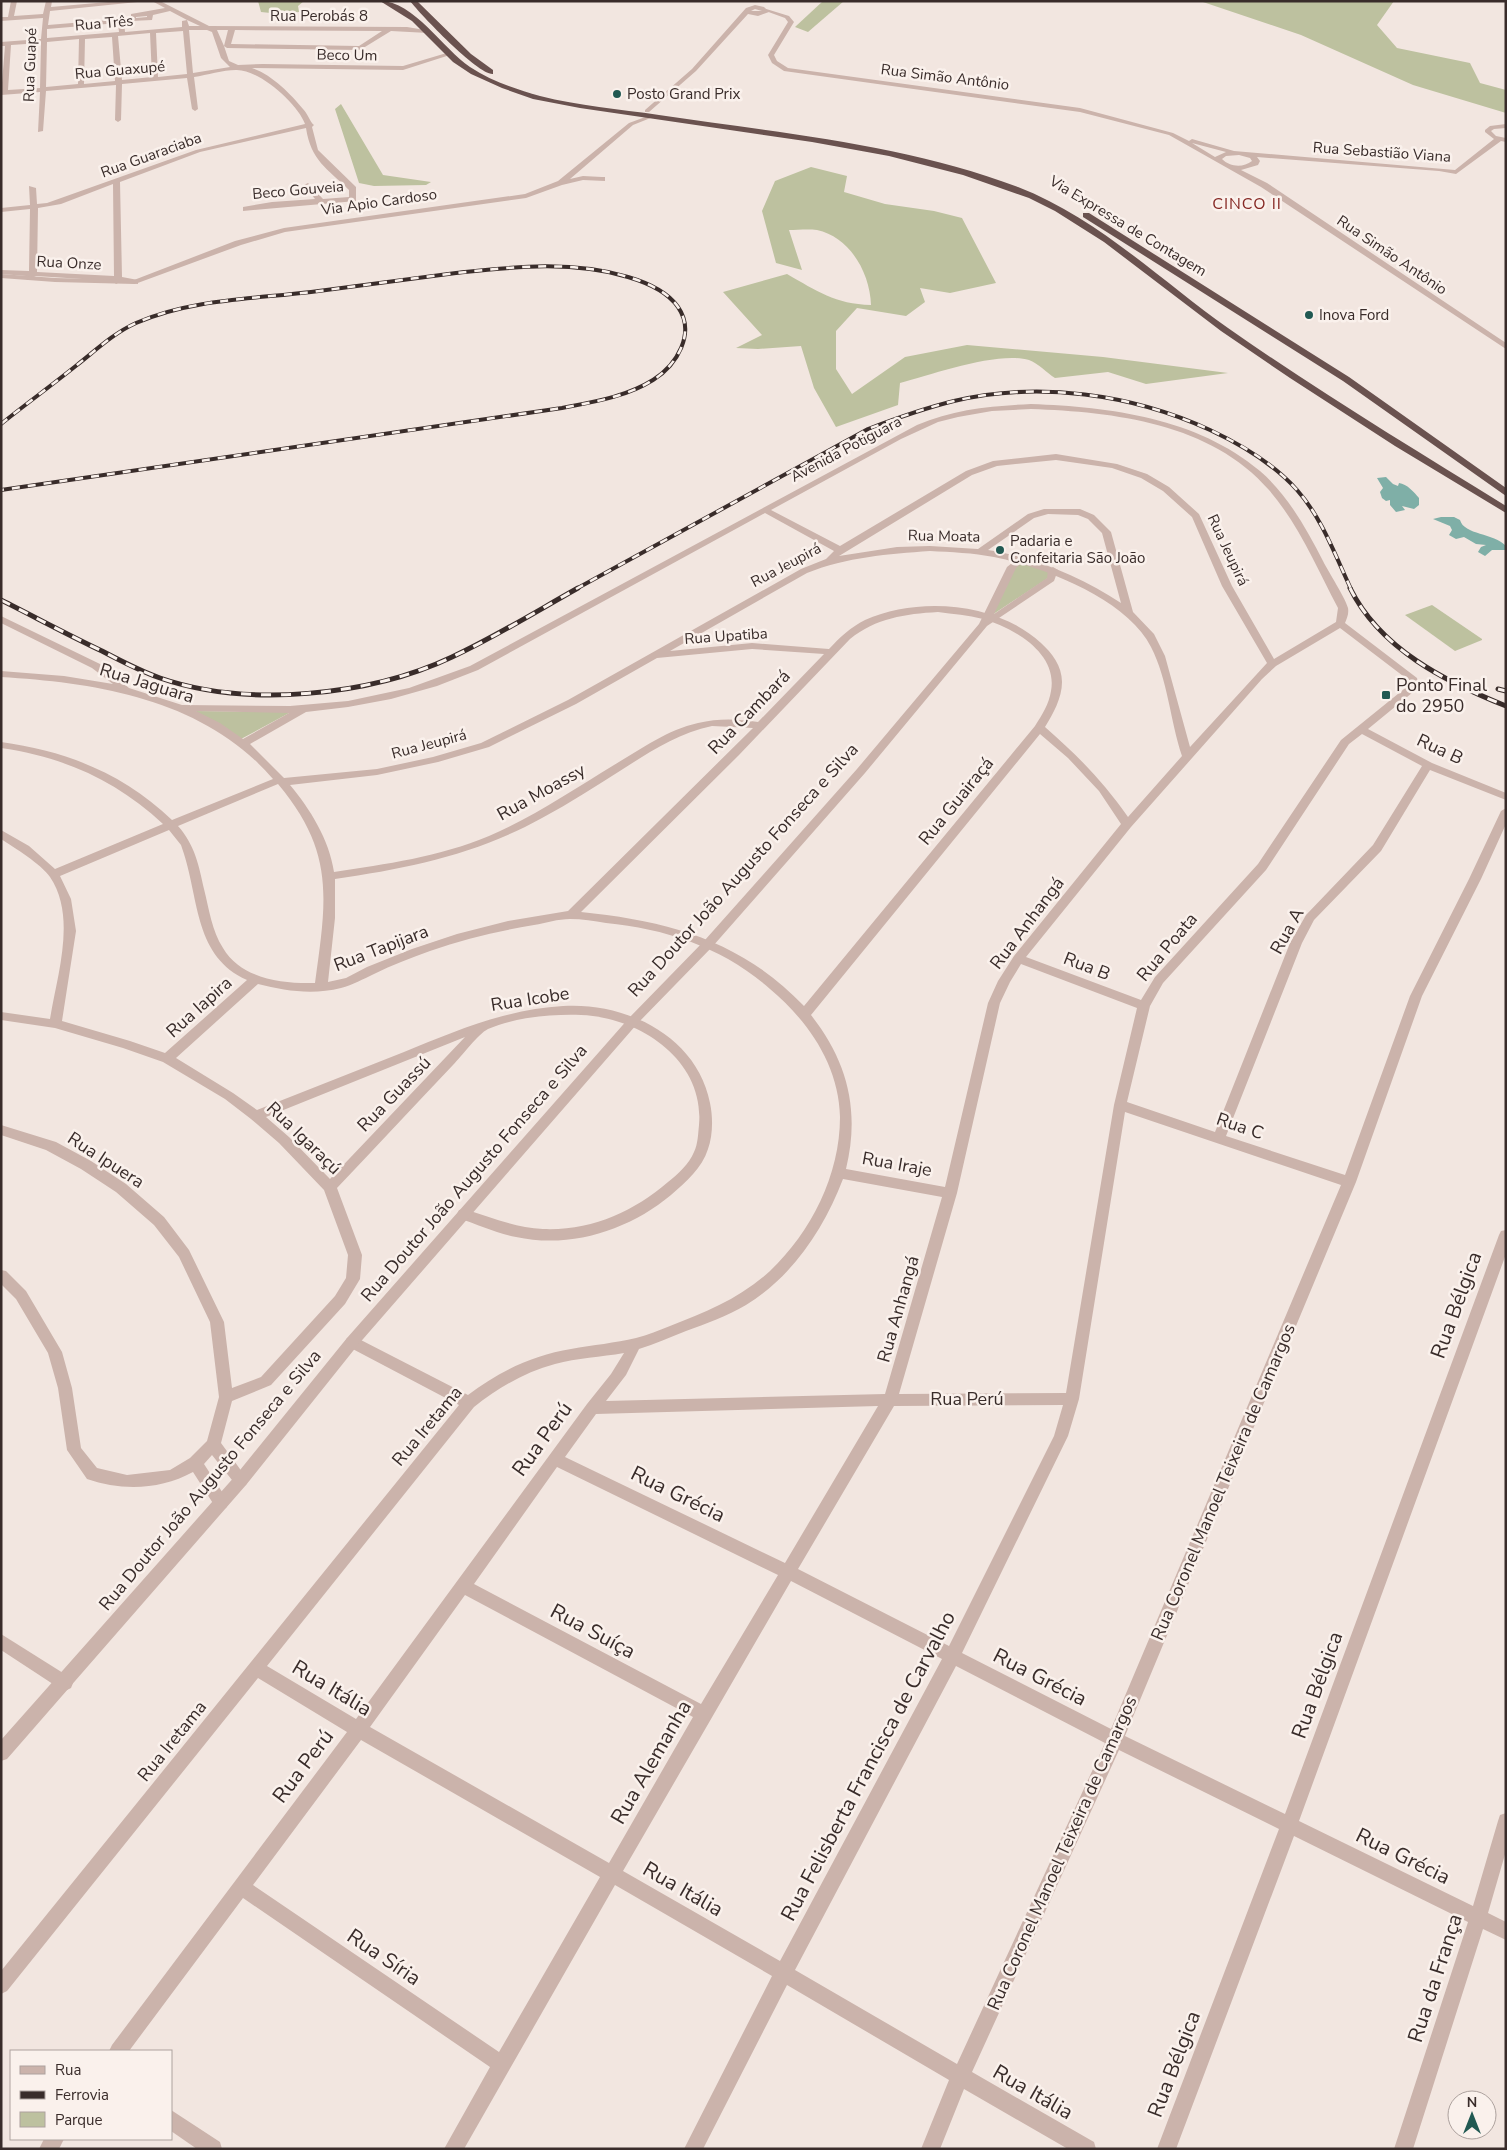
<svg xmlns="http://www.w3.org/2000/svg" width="1507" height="2150" font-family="'Nunito Sans',sans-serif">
  <rect width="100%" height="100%" fill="#f2e6e0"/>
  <!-- green -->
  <g fill="#bdc19f">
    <polygon points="258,1 304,1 298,6 299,12 280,14 261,12"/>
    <polygon points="823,1 844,1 808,32 795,27"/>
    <polygon points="1200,1 1394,1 1377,25 1397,48 1470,63 1480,83 1506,90 1506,113 1413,85 1301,35"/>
    <polygon points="341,104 383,175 431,182 426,185 374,186 359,183 335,109"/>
    <path d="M811,167L847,176L844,192L885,204L934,211L962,218L996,283L950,293L920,288L925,302L906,316L857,308L836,331V369L852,394L905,357L967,345L1103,357L1228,373L1146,384L1108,372L1055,378C1047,373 1038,363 1029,360C998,351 933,374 900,383L898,405L836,427L814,388L801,346L758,349L736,348L762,335L723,292L787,274C817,291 835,304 871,305C870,273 850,237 817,230C808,229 797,230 789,230L802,270L776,263L762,211L775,181Z"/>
    <polygon points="1021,560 1050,570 1048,578 992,615 1013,567"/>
    <polygon points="1432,605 1482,639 1482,640 1455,651 1405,615"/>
    <polygon points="195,711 291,712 241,739"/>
  </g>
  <!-- water -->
  <g fill="#7fafa7">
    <path d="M1386,477L1393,484L1398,486L1399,483C1407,484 1414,492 1419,498V505L1414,509L1402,506L1405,510L1396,512L1390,505V500L1386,501L1382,498L1380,492L1383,488L1377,478Z"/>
    <path d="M1441,517H1454L1460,520C1464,535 1494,533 1506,546V550H1492L1485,556L1478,552L1481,547L1486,545L1476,544L1464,537L1456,539L1449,535L1452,530L1450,526L1433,519Z"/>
  </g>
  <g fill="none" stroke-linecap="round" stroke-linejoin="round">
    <!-- minor -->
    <g fill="#cbb3ab" fill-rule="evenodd">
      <path d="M11,1H17L14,16L43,14L46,1H52L51,7L119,1H147L50,11L48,25L121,19L124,21L125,32L182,27V21L187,20L170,11L153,15L152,20L131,21V14L165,8L152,1H160L209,26L407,27L431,31L428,33L391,31L360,50L227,48L224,46L229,61L238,65L263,64L403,66L450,52L453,54L403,70L252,68C271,74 291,94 303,109C308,114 310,122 314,125L312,127L318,150L356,187V201L243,211V207L272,202L315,199L304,185L308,183L323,199L349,197V190C327,168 311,161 306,128L200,152L120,182L122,277L138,280V284L120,282L116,284L113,281L36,276L28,280L24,278L26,276L1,274V270L29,271L30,209L1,212V208L30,205L29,186L36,188L37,204L47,203L196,150L305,124C298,104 259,69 236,70C223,70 207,75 194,77L198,109L195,111L192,109L187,78L122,84L121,120L118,122L115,120L116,85L46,91L43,131L38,132L40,92L1,95L5,46H1V42L41,39L43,18L1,21V17H8ZM147,16V17L136,18V17ZM187,20L200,26H189ZM118,23L119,32L47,38V29ZM189,30H207L212,32L221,58L230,67L193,73ZM217,30H228L224,46ZM235,30L382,31L359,46L231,44ZM183,31L187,74L158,77L156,33ZM150,33L152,77L122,80L118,36ZM112,37L115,81L84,84L85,39ZM79,39L78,84L46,87L47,42ZM41,43L40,88L8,90L11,45ZM113,184L114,276L37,272L38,208L61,204Z"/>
      <path d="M763,8L789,16L794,22L774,55L777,61L788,68L1080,108L1173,133L1189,141L1192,139L1234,151L1455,170L1494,139L1485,132V130L1490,126L1506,124V128L1494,129L1491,131L1496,136L1506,138V142L1501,141L1456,174L1439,171L1257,157L1260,161L1258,165L1241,170L1267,183L1506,343V349L1261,187L1169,135L1080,112L784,71L772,63L768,55L788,22L785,18L763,10ZM1192,143L1226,152L1215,157ZM1239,155L1250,158L1252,161C1243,168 1230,167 1222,159L1226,156Z"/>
      <path d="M1031,404C1111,407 1197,418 1260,471C1288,495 1307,530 1323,561C1329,573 1345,597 1348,608C1349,614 1347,618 1345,623L1417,678L1419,686L1418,688L1368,729L1432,763L1506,793V800L1430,770L1381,851L1314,920L1302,943L1226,1136L1345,1175L1410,996L1469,879L1501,811L1506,808V824L1481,879L1422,996L1356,1182L1125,1736L1285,1814L1499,1235L1501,1231L1506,1230V1254L1299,1821L1473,1906L1498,1821L1500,1815L1506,1813V1851L1488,1913L1506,1922V1940L1483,1929L1413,2149H1394L1468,1922L1294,1836L1176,2149H1157L1279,1829L1119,1750L972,2072L1094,2142L1096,2149H1068L964,2089L940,2149H921L949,2080L787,1985L703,2149H684L772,1976L615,1885L464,2149H444L490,2067L243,1898L129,2051H109L112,2045L347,1732L258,1678L7,1991L1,1994V1971L459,1405L347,1346L345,1342L347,1338L352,1336L357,1338L468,1395C498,1372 533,1355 571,1349C593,1345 615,1343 636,1338C648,1335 659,1330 670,1326C706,1312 741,1298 770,1271C811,1232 840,1175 840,1117C839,1065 808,1021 770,989C724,948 667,929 606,923C594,921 582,919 570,919C558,919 546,923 534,925C499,931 464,939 430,951C411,958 392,965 374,974C363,979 353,985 341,988C313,995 285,991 258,984L176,1058L233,1093L257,1110C306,1091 355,1071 404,1052C455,1031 507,1009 563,1006C626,1002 697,1036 710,1103C713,1117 713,1135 708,1149C702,1168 686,1182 671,1195C629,1230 571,1249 516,1237C496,1233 478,1225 459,1218L457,1214L459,1210L464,1209C491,1217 515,1228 543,1229C591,1231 633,1212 668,1182C678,1174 689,1164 694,1152C698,1144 698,1134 699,1125C705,1060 639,1017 581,1015C552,1014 516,1017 488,1029C478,1034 462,1056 453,1065C414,1106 376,1147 337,1188L362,1255L360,1279L345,1304L271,1385L232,1401L221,1443L248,1480L246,1485L241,1487L236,1485L212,1455L204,1464L226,1498L229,1503L226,1508L221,1510L216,1508L193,1472C160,1490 122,1491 87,1479L67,1450L58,1388L48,1353L16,1299L1,1284V1270L6,1271L26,1291L62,1352L72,1388L81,1448L97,1468L127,1475L170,1470L190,1458L207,1441L219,1397L210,1322L179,1257L154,1225L116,1192L81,1169L46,1150L1,1135V1125L56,1142L91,1161L126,1184L164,1217L189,1250L224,1322L232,1388L261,1377L335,1296L346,1278L348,1255L324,1190L279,1143L251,1119L225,1099L163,1062L123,1048L55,1028L1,1020V1012L50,1019C57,975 77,917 50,877C41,864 15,848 1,839V830L29,846L55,869L163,824C117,781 64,757 1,748V742C67,751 124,774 172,820L273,779C205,700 100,683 1,677V671L64,676L113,684L92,668L1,623V616L100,664L129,688L182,705L290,706L348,701L409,688L470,666L917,425C954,409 992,406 1031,404ZM1031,409C1114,412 1211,423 1269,490C1299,525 1317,568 1338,608L1336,622L1274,659L1232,586L1199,514L1169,487L1147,474L1117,464L1056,454L993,461L966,471L840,546L771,510L901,439L938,422L958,417L992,411ZM1056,460L1112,468L1141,478L1163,491L1192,517L1222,586L1267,663L1190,747L1165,656L1154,634L1133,612L1111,532L1094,515L1080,509H1044L1028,514L978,549L930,546L897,547L839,556L972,475L997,466ZM765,513L834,551L826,559L801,569L568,700L481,743L433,757L377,769L284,778L250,744L306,712L348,707L391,699L437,686L478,670ZM1048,514L1078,515L1088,519L1102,533L1121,603C1082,577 1034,557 988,550L1034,518ZM930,551C951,552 973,553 994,557C1043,567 1127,599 1151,647C1168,680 1170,720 1182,756L1128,817C1102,780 1078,756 1045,727C1053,714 1062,698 1062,682C1062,666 1052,653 1041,643C997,602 918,596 865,620C851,627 839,638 829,649L752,643L670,651L807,573C847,557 888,554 930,551ZM938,612C953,614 968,615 983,619C1014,628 1058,653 1051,691C1049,704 1042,715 1035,726L804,1006C742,941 669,921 581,912L739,755L850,639C876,618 905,614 938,612ZM1340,628L1407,679L1409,685L1341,740L1258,864L1155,977L1141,1000L1026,957L1131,827L1262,679L1276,666ZM752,649L824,654L758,722C738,719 719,718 698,723C667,730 641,749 614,765C573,790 533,817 489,836C439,857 386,864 334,872C329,839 310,809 290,785L377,775L438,762L489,747L576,704L657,658ZM196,711L289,713L243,739L220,723ZM712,726L753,728L568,911L508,921L457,934L412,949L367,967L346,978L328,982L335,918V879C409,868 475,855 542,818C570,803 596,786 623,769C651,751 679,733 712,726ZM1040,734L1068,758L1099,791L1121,824L1014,956L998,981L988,1003L945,1187L846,1169C860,1111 848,1062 811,1015ZM1362,734L1422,766L1373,845L1306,915L1290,943L1215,1132L1127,1102L1150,1006L1163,983L1266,870L1349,744ZM278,784C336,853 326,901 315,983C283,984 241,979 223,948C212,931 209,909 204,889C199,866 195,845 178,826ZM169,830L181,845L184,854C199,901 195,957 247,980L165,1053L130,1041L62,1021L76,931L71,899L60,876ZM1021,964L1137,1008L1114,1105L1066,1393L899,1394L957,1193L1000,1003L1010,982ZM465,1037L330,1179L289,1137L266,1117ZM1125,1112L1341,1185L1111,1729L962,1653L1068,1436L1079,1399ZM843,1179L942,1197L885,1394L606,1401L626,1375L639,1349C655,1344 670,1337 686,1331C706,1324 727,1316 746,1305C792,1277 824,1229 843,1179ZM624,1353L611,1374L587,1404L356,1719L267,1666L474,1407C498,1388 525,1372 555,1364C577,1358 601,1357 624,1353ZM1063,1405L1054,1436L949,1646L798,1569L894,1406ZM878,1406L785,1563L565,1457L596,1414ZM557,1467L778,1575L701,1704L474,1584ZM791,1581L942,1659L780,1961L623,1871ZM465,1595L693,1717L609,1863L370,1727ZM956,1666L1105,1743L957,2064L795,1970ZM361,1740L600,1877L499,2052L253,1885Z"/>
      <polygon points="1,1634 71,1678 73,1683 71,1688 65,1691 59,1688 1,1650"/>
      <polygon points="171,2110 220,2142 222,2149 197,2149 171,2131"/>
      <polygon points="44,2139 64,2139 59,2149 39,2149"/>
    </g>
    <!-- tertiary -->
    <g fill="#cbb3ab" fill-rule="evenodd">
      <path d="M755,5L764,7L769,12L758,16L748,14L696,71L649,112H645V110L692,69L746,8ZM755,9L762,11H751Z"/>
      <polygon points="648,116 653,117 633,125 570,179 583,176 602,177 605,177 605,181 583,180 562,185 526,198 285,232 241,245 135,284 55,282 1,278 1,274 55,278 134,280 235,241 284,228 525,194 558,181 629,123"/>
      <polygon points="1021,556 1026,559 1016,568 994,614 1047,578 1048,570 1053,567 1058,570 1054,581 987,626 865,773 713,946 637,1024 357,1346 246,1485 7,1759 1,1761 1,1740 236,1475 347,1338 629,1018 705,940 857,769 979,624 1007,567"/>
    </g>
    <!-- trunk -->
    <g fill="#6a524f" fill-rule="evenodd">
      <path d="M380,1C414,1 443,49 470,67C491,81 516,89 540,96C579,106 619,109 659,115C779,133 904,144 1018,187C1098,218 1160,280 1228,328C1318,391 1412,448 1506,506V513L1395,446L1290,378L1221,331L1104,242L1055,211L1029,198L963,175L889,156L812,142L580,108L533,99L502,88L471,74L453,62L412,21Z"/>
      <path d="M410,1H417L471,54L493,70V74C478,75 421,15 410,1Z"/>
      <polygon points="1083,213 1089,213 1349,377 1506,488 1506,496 1343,381 1083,217"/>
    </g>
    <defs>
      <g id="rail-far1">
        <path d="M1,424C26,404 52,385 77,365C96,350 114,333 136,323C191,299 253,299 311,292C359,286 407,279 456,273C513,267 571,260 628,277C645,282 667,291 678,307C696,333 677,365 653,380C626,397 593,402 562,408L1,490"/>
        <path d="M576,589L868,429C897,418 925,408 954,401C1039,381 1132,394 1210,430C1242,445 1273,463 1297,490C1322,518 1335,555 1351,589"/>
      </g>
      <g id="rail">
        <path d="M1350,588C1380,649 1446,682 1506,706"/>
        <path d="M1,600C35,617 68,635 102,651C121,661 140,671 160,678C247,708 370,696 452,657C495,637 537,611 578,588"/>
        <polyline points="1498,689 1506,691"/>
      </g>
    </defs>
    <!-- rail-far1 casing -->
    <use href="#rail-far1" stroke="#392c2a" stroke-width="4"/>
    <!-- rail casing -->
    <use href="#rail" stroke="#392c2a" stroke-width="5"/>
    <!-- rail-far1 -->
    <use href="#rail-far1" stroke="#faf1ec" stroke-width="2.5" stroke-dasharray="8" stroke-linecap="butt"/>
    <!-- rail -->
    <use href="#rail" stroke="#faf1ec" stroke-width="3" stroke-dasharray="10" stroke-linecap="butt"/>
  </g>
  <!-- markers -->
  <g fill="#215952" stroke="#faf1ec" stroke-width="2">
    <circle cx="617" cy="94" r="5"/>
    <circle cx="1309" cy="315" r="5"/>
    <circle cx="1000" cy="550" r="5"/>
    <rect x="1381" y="690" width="10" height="10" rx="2.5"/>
  </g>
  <g text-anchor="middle" stroke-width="5" stroke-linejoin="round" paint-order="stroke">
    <!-- far-street labels -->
    <g font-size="15" fill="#392c2a" stroke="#faf1ec">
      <text x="319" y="21">Rua Perobás 8</text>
      <text transform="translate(104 23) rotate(-5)" y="5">Rua Três</text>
      <text transform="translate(347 55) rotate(1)" y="5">Beco Um</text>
      <text transform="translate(30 65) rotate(-88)" y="5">Rua Guapé</text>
      <text transform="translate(120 70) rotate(-5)" y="5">Rua Guaxupé</text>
      <text transform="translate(945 77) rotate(7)" y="5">Rua Simão Antônio</text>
      <text transform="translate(1382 152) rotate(4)" y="5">Rua Sebastião Viana</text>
      <text transform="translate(151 155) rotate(-20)" y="5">Rua Guaraciaba</text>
      <text transform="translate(298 190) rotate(-5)" y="5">Beco Gouveia</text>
      <text transform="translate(379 202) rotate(-8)" y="5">Via Apio Cardoso</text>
      <text transform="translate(1128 226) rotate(31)" y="5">Via Expressa de Contagem</text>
      <text transform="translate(1392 255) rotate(34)" y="5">Rua Simão Antônio</text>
      <text transform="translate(69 263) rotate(3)" y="5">Rua Onze</text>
      <text transform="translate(846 449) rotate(-28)" y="5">Avenida Potiguara</text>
      <text transform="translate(944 536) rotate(1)" y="5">Rua Moata</text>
      <text transform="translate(1228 550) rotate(65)" y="5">Rua Jeupirá</text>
      <text transform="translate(786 565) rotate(-28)" y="5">Rua Jeupirá</text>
      <text transform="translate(726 636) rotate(-4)" y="5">Rua Upatiba</text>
      <text transform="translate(429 744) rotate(-15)" y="5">Rua Jeupirá</text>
    </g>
    <!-- far-poi labels -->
    <g font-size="15" fill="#392c2a" stroke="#faf1ec" text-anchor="start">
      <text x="627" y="99">Posto Grand Prix</text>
      <text x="1319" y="320">Inova Ford</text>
      <text x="1010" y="546">Padaria e<tspan x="1010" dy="17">Confeitaria São João</tspan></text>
    </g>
    <!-- far-neighbourhood labels -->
    <g font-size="16" letter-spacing="1" fill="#862925" stroke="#faf1ec">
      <text x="1247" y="209">CINCO II</text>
    </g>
    <!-- street labels -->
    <g font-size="18" fill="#392c2a" stroke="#faf1ec">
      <text transform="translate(147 683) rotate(17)" y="6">Rua Jaguara</text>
      <text transform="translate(749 712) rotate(-46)" y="6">Rua Cambará</text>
      <text transform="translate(1440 749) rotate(25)" y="6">Rua B</text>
      <text transform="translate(541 792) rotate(-29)" y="6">Rua Moassy</text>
      <text transform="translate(956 801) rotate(-51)" y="6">Rua Guairaçá</text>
      <text transform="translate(743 870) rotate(-48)" y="6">Rua Doutor João Augusto Fonseca e Silva</text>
      <text transform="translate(1027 923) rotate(-53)" y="6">Rua Anhangá</text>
      <text transform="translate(1287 931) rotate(-61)" y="6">Rua A</text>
      <text transform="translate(1167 947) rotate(-50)" y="6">Rua Poata</text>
      <text transform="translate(381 948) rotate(-21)" y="6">Rua Tapijara</text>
      <text transform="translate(1087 966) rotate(21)" y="6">Rua B</text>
      <text transform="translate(530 999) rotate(-9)" y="6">Rua Icobe</text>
      <text transform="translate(199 1007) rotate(-42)" y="6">Rua Iapira</text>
      <text transform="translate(394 1094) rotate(-46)" y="6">Rua Guassú</text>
      <text transform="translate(1240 1126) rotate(19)" y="6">Rua C</text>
      <text transform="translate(304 1138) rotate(44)" y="6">Rua Igaraçú</text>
      <text transform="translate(106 1160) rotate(33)" y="6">Rua Ipuera</text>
      <text transform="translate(897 1164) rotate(10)" y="6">Rua Iraje</text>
      <text transform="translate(474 1173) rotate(-49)" y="6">Rua Doutor João Augusto Fonseca e Silva</text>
      <text transform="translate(898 1309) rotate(-74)" y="6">Rua Anhangá</text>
      <text x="967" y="1405">Rua Perú</text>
      <text transform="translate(427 1426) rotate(-50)" y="6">Rua Iretama</text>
      <text transform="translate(210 1480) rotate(-50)" y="6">Rua Doutor João Augusto Fonseca e Silva</text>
      <text transform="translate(1223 1482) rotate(-67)" y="6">Rua Coronel Manoel Teixeira de Camargos</text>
      <text transform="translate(172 1741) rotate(-51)" y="6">Rua Iretama</text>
      <text transform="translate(1062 1853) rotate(-66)" y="6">Rua Coronel Manoel Teixeira de Camargos</text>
    </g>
    <!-- poi labels -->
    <g font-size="18" fill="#392c2a" stroke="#faf1ec" text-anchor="start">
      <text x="1396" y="691">Ponto Final<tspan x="1396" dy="21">do 2950</tspan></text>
    </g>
    <!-- near-street labels -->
    <g font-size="21" fill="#392c2a" stroke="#faf1ec">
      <text transform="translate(1456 1305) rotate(-70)" y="7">Rua Bélgica</text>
      <text transform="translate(542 1439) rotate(-54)" y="7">Rua Perú</text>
      <text transform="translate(678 1494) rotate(26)" y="7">Rua Grécia</text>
      <text transform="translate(593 1631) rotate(28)" y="7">Rua Suíça</text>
      <text transform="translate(1040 1677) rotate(27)" y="7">Rua Grécia</text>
      <text transform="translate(1317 1685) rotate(-70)" y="7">Rua Bélgica</text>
      <text transform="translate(332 1688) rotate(31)" y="7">Rua Itália</text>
      <text transform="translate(651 1762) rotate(-60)" y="7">Rua Alemanha</text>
      <text transform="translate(303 1766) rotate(-53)" y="7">Rua Perú</text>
      <text transform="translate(868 1766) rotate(-62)" y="7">Rua Felisberta Francisca de Carvalho</text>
      <text transform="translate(1403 1856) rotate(26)" y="7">Rua Grécia</text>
      <text transform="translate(683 1889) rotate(30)" y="7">Rua Itália</text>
      <text transform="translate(384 1957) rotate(34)" y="7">Rua Síria</text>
      <text transform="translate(1435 1978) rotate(-72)" y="7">Rua da França</text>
      <text transform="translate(1174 2064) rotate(-69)" y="7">Rua Bélgica</text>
      <text transform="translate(1033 2092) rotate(30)" y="7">Rua Itália</text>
    </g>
  </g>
  <!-- border -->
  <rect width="1507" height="2150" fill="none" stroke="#392c2a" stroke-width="5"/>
  <!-- legend -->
  <rect x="10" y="2050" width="162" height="90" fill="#faf1ec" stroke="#ada29e"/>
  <rect x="20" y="2066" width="25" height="8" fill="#cbb3ab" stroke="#ada29e"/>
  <text x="55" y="2075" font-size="15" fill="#392c2a">Rua</text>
  <rect x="20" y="2091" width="25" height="8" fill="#392c2a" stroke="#ada29e"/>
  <text x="55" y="2100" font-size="15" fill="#392c2a">Ferrovia</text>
  <rect x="20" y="2112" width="25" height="15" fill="#bdc19f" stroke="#ada29e"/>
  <text x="55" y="2125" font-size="15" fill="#392c2a">Parque</text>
  <!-- north arrow -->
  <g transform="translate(1472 2115)"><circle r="24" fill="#faf1ec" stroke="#ada29e"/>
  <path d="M0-4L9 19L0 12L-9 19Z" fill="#215952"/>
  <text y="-8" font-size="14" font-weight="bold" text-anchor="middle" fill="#392c2a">N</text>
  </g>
</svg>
